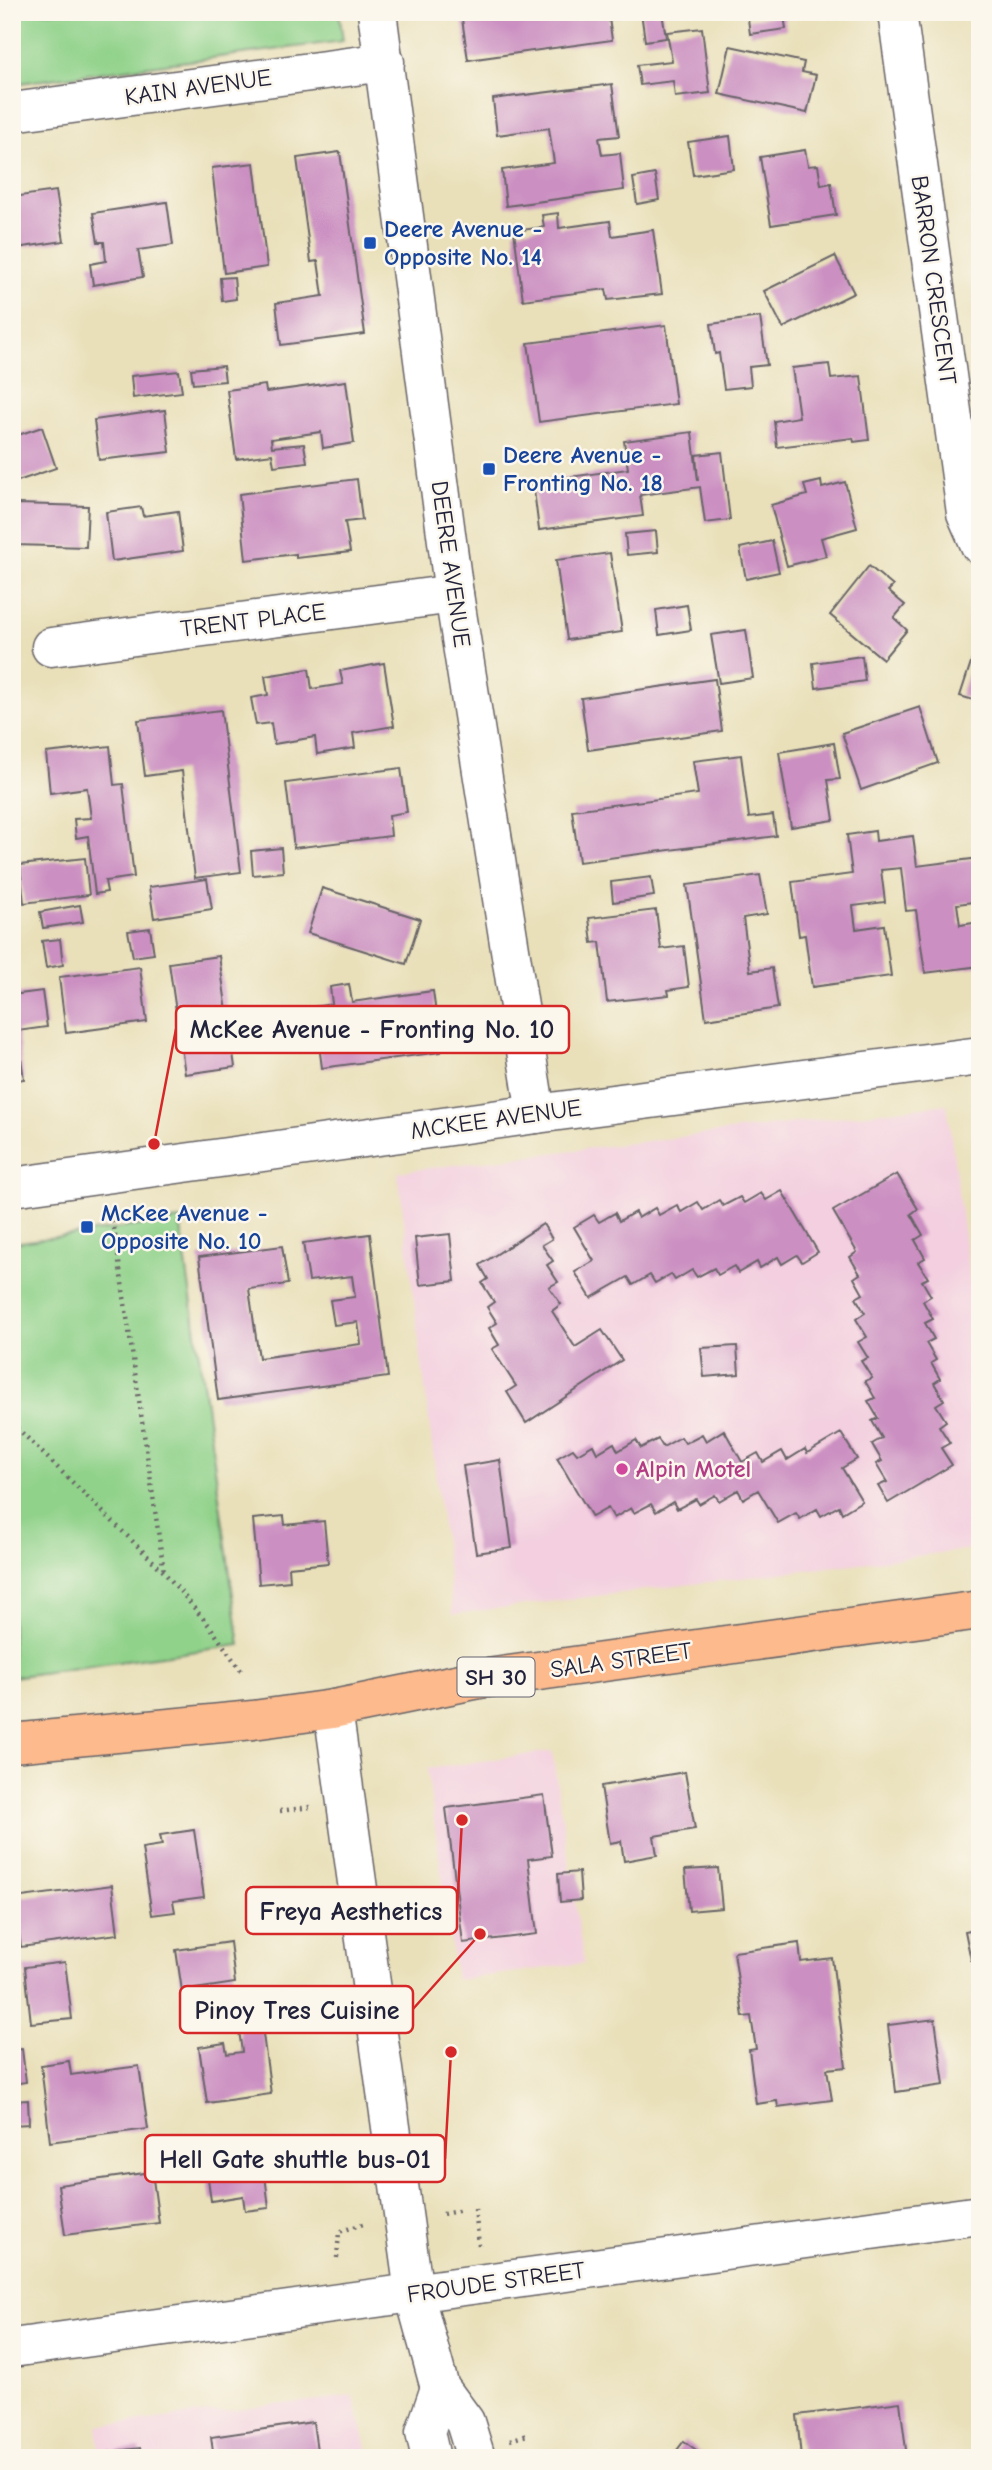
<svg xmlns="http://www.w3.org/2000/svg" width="992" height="2470" font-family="'Comic Neue',sans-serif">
  <rect width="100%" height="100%" fill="#fbf7ec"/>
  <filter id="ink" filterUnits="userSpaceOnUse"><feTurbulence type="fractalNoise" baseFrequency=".0143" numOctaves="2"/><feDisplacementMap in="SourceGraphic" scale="14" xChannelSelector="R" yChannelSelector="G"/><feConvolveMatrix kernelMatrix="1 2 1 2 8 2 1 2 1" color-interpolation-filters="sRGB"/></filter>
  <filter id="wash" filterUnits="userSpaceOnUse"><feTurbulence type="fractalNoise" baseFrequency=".00686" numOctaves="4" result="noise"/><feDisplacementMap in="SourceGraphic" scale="28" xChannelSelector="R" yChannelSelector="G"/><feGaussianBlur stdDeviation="1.57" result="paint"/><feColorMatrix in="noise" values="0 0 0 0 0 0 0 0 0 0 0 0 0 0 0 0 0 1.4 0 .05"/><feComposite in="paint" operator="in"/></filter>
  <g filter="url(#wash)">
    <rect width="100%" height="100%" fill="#e9e0ba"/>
    <!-- built -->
    <g fill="#f3cfdf">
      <polygon points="947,1104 980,1362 980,1548 453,1614 398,1172"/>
      <polygon points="552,1751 584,1963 456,1980 427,1769"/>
      <polygon points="353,2396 370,2458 101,2458 97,2426"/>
    </g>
    <!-- green -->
    <g fill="#90d28a" stroke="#597a62" stroke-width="2">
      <polygon points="12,12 339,12 343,41 12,84"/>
      <polygon points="180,1220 240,1645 12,1677 12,1243"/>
    </g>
    <g id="blocks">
      <!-- building -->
      <g fill="#cb8fc1">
        <polygon points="461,12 621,12 622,16 609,18 612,40 468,60"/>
        <polygon points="641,12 662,12 666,38 645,41"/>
        <polygon points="784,15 786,29 750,34 748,19"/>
        <polygon points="702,28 710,93 675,97 673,81 640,85 637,65 672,61 667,32"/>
        <polygon points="730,46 804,62 802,72 816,75 807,113 719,94"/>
        <polygon points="612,84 619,136 599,138 602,155 620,153 624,190 506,206 502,170 554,163 549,128 497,135 493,99"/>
        <polygon points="730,136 734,169 693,175 688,142"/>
        <polygon points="805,150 808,166 818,165 821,185 831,183 836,215 771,225 760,157"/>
        <polygon points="340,152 365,334 281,345 276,303 323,296 318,261 311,262 297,158"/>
        <polygon points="254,163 267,267 224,273 212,168"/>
        <polygon points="655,174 659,200 637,204 633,178"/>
        <polygon points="56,191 64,241 16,248 12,227 12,197"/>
        <polygon points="167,202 173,245 138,250 143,277 93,285 90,264 106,261 104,242 98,242 93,213"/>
        <polygon points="558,213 559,228 610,221 612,236 653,230 662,294 608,300 606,289 523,300 514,231 544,227 542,215"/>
        <polygon points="835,256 854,293 783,328 764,291"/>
        <polygon points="234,277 236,299 222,301 220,278"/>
        <polygon points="760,317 767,365 749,367 751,386 724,389 719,353 715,354 711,324"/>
        <polygon points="666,325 676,404 539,422 528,343"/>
        <polygon points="829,364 831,379 861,376 869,440 854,442 853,438 777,447 774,421 799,417 792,368"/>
        <polygon points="223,366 225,381 193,384 191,369"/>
        <polygon points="179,371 182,392 133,398 131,376"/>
        <polygon points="346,381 354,443 323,448 321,432 271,439 272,447 304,444 307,462 274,466 272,454 236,459 227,390 265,385 266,392"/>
        <polygon points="165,410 170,452 99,460 94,420"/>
        <polygon points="42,427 56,468 12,483 12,437"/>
        <polygon points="692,432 698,481 696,455 722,452 730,520 705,523 700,487 640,495 643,516 539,530 533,482 628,469 624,441"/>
        <polygon points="357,479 362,520 345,522 350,552 296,558 296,554 246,560 239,494"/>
        <polygon points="821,481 822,488 845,482 857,528 821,538 826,556 787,566 771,505 807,495 804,485"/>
        <polygon points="17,504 88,506 86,547 15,545"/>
        <polygon points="141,507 143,516 178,511 183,551 112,561 106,512"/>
        <polygon points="656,531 658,552 627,555 625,534"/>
        <polygon points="772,541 779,572 746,579 740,548"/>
        <polygon points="610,553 622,632 567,640 556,560"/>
        <polygon points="869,566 893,586 888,591 905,605 894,618 907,630 883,659 830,615"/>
        <polygon points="687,605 691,630 659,635 656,610"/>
        <polygon points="746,630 753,678 719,683 711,635"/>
        <polygon points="976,647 980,648 980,702 960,696"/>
        <polygon points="862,656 865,681 816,688 813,663"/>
        <polygon points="384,663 394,726 353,733 355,748 317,754 315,737 274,744 271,723 256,725 251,698 268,695 265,676 309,669 312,689 343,684 340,671"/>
        <polygon points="715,679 722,731 588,750 581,698"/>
        <polygon points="920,707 938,763 861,790 842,733"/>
        <polygon points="221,710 241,872 195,878 182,771 145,776 138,720"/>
        <polygon points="834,743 840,779 828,780 834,820 791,827 779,752"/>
        <polygon points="110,746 114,785 123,784 134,877 105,881 107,892 95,894 88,836 76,838 74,819 91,818 87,788 50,793 46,753"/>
        <polygon points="741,755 749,818 773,815 776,836 579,862 572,810 698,794 693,761"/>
        <polygon points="401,768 407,812 389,815 391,836 294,848 286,783"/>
        <polygon points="875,831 876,841 913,836 917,866 980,858 980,901 957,904 960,925 980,922 980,966 925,973 916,910 906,911 901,868 881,870 885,902 853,906 856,929 884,925 891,976 812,987 805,935 799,936 792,882 852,874 847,835"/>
        <polygon points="281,848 283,872 253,875 251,851"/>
        <polygon points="85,858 89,895 24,903 20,865"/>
        <polygon points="760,875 767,914 743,918 750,971 772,968 778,1008 706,1019 687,885"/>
        <polygon points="651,877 654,896 613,902 611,882"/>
        <polygon points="207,879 212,909 154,918 149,887"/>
        <polygon points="322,888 420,919 406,964 308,933"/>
        <polygon points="80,905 83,922 43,928 40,912"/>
        <polygon points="656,910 661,949 684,946 689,987 668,990 669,995 607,1002 600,942 592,943 589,918"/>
        <polygon points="150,928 154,954 133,957 128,931"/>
        <polygon points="60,939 63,965 46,968 42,941"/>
        <polygon points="219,956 235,1067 185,1074 169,963"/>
        <polygon points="140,967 147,1022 66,1033 59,977"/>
        <polygon points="349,984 352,1002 433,991 441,1052 322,1068 314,1007 332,1004 330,987"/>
        <polygon points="42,991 47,1027 17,1031 24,1079 12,1081 12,995"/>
        <polygon points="897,1174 918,1209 911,1214 923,1235 915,1240 925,1258 918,1262 928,1278 922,1281 931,1296 923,1301 933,1319 925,1323 934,1339 926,1343 936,1360 931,1363 940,1379 934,1383 944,1400 936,1405 946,1421 939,1426 950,1443 941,1448 952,1465 888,1503 878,1486 887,1482 876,1464 882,1461 872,1444 882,1438 872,1421 878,1418 868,1401 875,1398 865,1381 872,1378 861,1361 868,1358 858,1342 867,1337 856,1319 865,1313 856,1298 863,1294 854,1278 860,1274 850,1257 857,1252 833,1211"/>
        <polygon points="782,1191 818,1252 802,1262 797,1255 782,1264 778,1257 760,1268 757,1262 738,1273 734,1266 718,1275 714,1268 697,1277 692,1270 675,1280 671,1274 655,1283 650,1275 633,1285 628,1277 591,1298 575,1272 594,1261 574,1227 594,1215 599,1222 615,1213 619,1221 635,1212 638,1218 655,1208 659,1215 677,1205 681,1212 698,1202 703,1210 719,1200 723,1206 740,1197 744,1203 761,1193 766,1200"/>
        <polygon points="543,1224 552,1239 542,1245 553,1261 547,1265 558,1282 549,1287 561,1304 552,1311 575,1347 602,1330 622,1360 526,1423 507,1392 516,1386 492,1349 499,1345 489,1328 497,1323 487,1307 494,1302 482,1283 488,1279 480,1265"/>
        <polygon points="370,1234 388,1377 218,1400 199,1257 282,1246 288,1284 249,1289 259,1358 361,1344 358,1322 334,1325 330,1300 355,1297 352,1276 309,1281 303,1243"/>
        <polygon points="450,1234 455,1281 420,1285 415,1238"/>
        <polygon points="737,1346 739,1374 704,1377 701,1348"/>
        <polygon points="724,1430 742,1462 758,1453 763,1462 782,1451 787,1460 805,1449 807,1453 841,1433 857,1459 842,1468 862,1501 842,1513 839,1506 821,1516 817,1509 800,1519 796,1513 778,1523 758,1490 743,1499 738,1490 719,1501 715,1495 699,1504 696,1499 677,1509 673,1502 656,1512 651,1504 634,1513 631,1508 614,1518 608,1508 592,1517 557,1458 573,1449 577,1454 593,1445 597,1453 614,1443 618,1451 636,1440 641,1448 658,1439 663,1447 681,1437 685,1443 702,1434 706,1441"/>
        <polygon points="500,1460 512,1548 476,1553 463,1466"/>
        <polygon points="284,1516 285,1525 324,1521 328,1563 289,1567 290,1581 259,1584 253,1519"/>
        <polygon points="685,1772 695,1829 654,1836 657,1855 624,1861 621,1841 610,1843 601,1786"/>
        <polygon points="544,1795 552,1856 528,1859 537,1934 463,1943 446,1808"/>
        <polygon points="194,1830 204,1897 173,1901 175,1912 152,1915 142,1848 162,1845 160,1835"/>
        <polygon points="718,1868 722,1908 689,1911 685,1870"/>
        <polygon points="579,1872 581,1900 560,1902 558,1874"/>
        <polygon points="112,1885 118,1934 21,1947 14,1898"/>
        <polygon points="980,1928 980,1958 971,1960 965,1931"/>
        <polygon points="230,1942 235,1983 182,1991 176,1950"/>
        <polygon points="799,1943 801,1962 832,1958 846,2067 827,2069 832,2100 778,2107 777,2101 756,2104 749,2050 756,2049 751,2016 743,2017 734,1952"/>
        <polygon points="65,1962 72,2019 31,2023 25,1967"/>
        <polygon points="261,2019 271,2094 207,2103 199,2047 225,2043 227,2054 242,2052 238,2023"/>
        <polygon points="935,2019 944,2085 896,2092 888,2025"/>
        <polygon points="980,2019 980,2046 978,2046 975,2020"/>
        <polygon points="22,2049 26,2082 12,2084 12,2050"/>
        <polygon points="69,2061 71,2075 139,2066 148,2129 50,2142 41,2065"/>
        <polygon points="28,2100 29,2124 12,2125 12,2101"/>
        <polygon points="261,2142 269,2208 245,2211 243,2196 211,2201 204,2149"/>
        <polygon points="152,2172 159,2223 65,2235 58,2185"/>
        <polygon points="900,2402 907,2458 801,2458 797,2415"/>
        <polygon points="313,2422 318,2458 214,2458 211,2437"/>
        <polygon points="684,2441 707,2458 671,2458"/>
        <polygon points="140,2448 142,2458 109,2458 109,2452"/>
        <polygon points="980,2448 980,2458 958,2458"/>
      </g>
    </g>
  </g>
  <g filter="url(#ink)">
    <use href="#blocks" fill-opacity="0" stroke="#686467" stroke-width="2"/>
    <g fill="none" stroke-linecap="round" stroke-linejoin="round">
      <defs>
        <g id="minor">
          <polyline points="377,12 454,594 536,1114"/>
          <polyline points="897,12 966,513 980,545"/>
          <polyline points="12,112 385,62"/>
          <polyline points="51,647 454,594"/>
          <polyline points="12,1187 536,1114 980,1056"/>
          <polyline points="333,1709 414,2293 440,2388 465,2422 476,2458"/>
          <polyline points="12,2348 980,2215"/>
          <polyline points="431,2458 425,2432 440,2388"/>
        </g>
        <polyline id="highway" points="12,1743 253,1720 333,1709 480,1679 980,1610"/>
      </defs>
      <!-- minor casing -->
      <use href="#minor" stroke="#686467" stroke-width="41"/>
      <!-- highway casing -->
      <use href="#highway" stroke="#686467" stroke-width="41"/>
      <!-- path -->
      <g stroke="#686467" stroke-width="4.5" stroke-dasharray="2 5" stroke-linecap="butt">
        <polyline points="112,1214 164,1572"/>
        <polyline points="12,1423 164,1572 211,1628 242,1672"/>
        <polyline points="280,1811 310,1807"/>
        <polyline points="475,2209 479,2245"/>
        <polyline points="443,2214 463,2210"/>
        <polyline points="337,2258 339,2232 366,2223"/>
        <polyline points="510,2440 527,2435"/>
      </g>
      <!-- minor -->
      <use href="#minor" stroke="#fff" stroke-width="38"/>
      <!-- highway -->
      <use href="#highway" stroke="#fcba8d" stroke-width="38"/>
    </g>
  </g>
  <!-- markers -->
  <g fill="#1a4fb4" stroke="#fbf7ec" stroke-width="2.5">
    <rect x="363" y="236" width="14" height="14" rx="3.5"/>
    <rect x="482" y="462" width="14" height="14" rx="3.5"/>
    <rect x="80" y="1220" width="14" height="14" rx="3.5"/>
  </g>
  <circle fill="#d1479c" stroke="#fbf7ec" stroke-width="2.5" cx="622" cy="1469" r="7"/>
  <g text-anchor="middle" stroke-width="5" stroke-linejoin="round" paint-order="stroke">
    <!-- shield labels -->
    <rect fill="#fbf7ec" stroke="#636270" stroke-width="2" x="457.5" y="1657.5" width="77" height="39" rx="5"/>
    <g font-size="23" font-weight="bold" fill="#22223b">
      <text x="496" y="1685">SH 30</text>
    </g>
    <!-- street labels -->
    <g font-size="24" fill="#22223b" stroke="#fbf7ec">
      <text transform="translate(198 87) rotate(-8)" y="8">KAIN AVENUE</text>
      <text transform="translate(934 280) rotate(82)" y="8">BARRON CRESCENT</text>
      <text transform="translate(451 564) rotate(82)" y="8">DEERE AVENUE</text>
      <text transform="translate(253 620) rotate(-7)" y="8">TRENT PLACE</text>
      <text transform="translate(496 1119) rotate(-8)" y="8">MCKEE AVENUE</text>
      <text transform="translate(621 1660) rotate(-8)" y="8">SALA STREET</text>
      <text transform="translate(496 2282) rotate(-8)" y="8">FROUDE STREET</text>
    </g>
    <!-- transit labels -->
    <g font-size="24" font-weight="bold" fill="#164399" stroke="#fbf7ec" text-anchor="start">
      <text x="384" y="237">Deere Avenue -<tspan x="384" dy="28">Opposite No. 14</tspan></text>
      <text x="503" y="463">Deere Avenue -<tspan x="503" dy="28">Fronting No. 18</tspan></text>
      <text x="101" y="1221">McKee Avenue -<tspan x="101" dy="28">Opposite No. 10</tspan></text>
    </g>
    <!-- hotel labels -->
    <g font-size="24" font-weight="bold" fill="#b23c85" stroke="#fbf7ec" text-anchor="start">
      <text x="636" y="1477">Alpin Motel</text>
    </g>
  </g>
  <!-- callouts -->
  <path fill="none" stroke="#d62828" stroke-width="2.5" d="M154 1144L176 1029M462 1820L457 1911M480 1934L413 2009M451 2052L445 2159"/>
  <g fill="#d62828" stroke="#fbf7ec" stroke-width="2.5">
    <circle cx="154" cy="1144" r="7"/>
    <circle cx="462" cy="1820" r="7"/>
    <circle cx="480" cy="1934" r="7"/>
    <circle cx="451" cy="2052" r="7"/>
  </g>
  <g fill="#fbf7ec" stroke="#d62828" stroke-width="2.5">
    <rect x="176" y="1006" width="393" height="47" rx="7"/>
    <rect x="246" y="1887" width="211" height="47" rx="7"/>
    <rect x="180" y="1986" width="233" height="47" rx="7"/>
    <rect x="145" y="2135" width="300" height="47" rx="7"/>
  </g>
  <g font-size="26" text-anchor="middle" font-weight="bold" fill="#22223b">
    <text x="372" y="1038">McKee Avenue - Fronting No. 10</text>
    <text x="351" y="1920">Freya Aesthetics</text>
    <text x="297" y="2019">Pinoy Tres Cuisine</text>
    <text x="295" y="2168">Hell Gate shuttle bus-01</text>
  </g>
  <!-- margin -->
  <rect width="992" height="2470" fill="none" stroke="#fbf7ec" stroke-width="42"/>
</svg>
